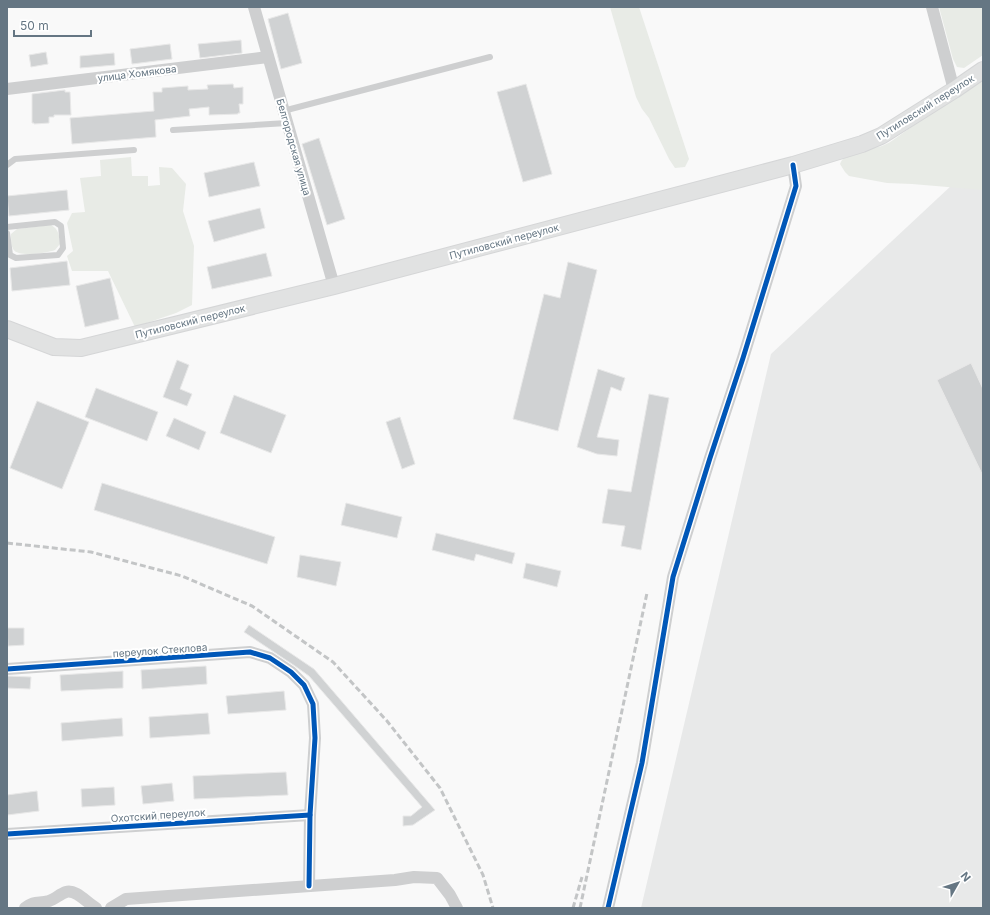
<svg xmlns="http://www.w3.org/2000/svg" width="990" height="915" font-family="Inter,sans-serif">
  <rect width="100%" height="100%" fill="#f9f9f9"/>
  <!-- built -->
  <polygon fill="#e8e9e9" points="983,156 983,908 641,908 771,354"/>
  <!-- green -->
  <g fill="#e8ebe6">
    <polygon points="610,7 639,7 689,159 685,167 675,168 669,159 649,118 642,109 636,97"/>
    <polygon points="939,7 983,7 983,55 964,68 957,67 953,59"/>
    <path d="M983,76V190L912,184L887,183L849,176L845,172L840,164C846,149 869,150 882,146C887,144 892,141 896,138Z"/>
    <polygon points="131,157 132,176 148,176 148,186 160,185 159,167 172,168 186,184 183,211 194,246 192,305 176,313 135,327 108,271 72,271 67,256 73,251 67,223 72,213 85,212 80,178 101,176 100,160"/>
    <path d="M51,225C59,229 59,236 60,244L55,250C47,253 18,258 13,249C11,245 11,239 11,234L17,229Z"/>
  </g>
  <!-- building -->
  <g fill="#d0d2d3" stroke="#e8e8e8">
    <polygon points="288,13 302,63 281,69 268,19"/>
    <polygon points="241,40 242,53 200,58 198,44"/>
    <polygon points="170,44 172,59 132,64 130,49"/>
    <polygon points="46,52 48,64 31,67 29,55"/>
    <polygon points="114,53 115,65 80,68 80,56"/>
    <polygon points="233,84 234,88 243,87 243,104 239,104 240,113 238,113 238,114 209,115 209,107 189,109 190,116 155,120 156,137 72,144 70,118 154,111 153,92 162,92 162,88 188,86 188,90 208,89 207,85"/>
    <polygon points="526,84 552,174 523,182 497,92"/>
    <polygon points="65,90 65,92 70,92 71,115 54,115 54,117 49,117 49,123 34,124 34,123 32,123 32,94"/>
    <polygon points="319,138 345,219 327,225 302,144"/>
    <polygon points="254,162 260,186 209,197 204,173"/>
    <polygon points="67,190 69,210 9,216 7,196"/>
    <polygon points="260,208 265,228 214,242 208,221"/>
    <polygon points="266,253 272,276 212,289 207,267"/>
    <polygon points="67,261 70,285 12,291 10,268"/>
    <polygon points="568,262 597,270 558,431 513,419 544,294 560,298"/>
    <polygon points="110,278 119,319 85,327 76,286"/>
    <polygon points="177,360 189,365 180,389 192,394 187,406 163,397"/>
    <polygon points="971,363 983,389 983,476 937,380"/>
    <polygon points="598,369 625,378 621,391 611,387 597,437 619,440 617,456 597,454 577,447"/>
    <polygon points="96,388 158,412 147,441 85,417"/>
    <polygon points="649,394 669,398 641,550 621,546 625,526 602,523 608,489 631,492"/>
    <polygon points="234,395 286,415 271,453 220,433"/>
    <polygon points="37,401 89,422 62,489 10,468"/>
    <polygon points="400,417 415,464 402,469 386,422"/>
    <polygon points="174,418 206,432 199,450 166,436"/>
    <polygon points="102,483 275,537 267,564 94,510"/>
    <polygon points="346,503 402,517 397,538 341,525"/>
    <polygon points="436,533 515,553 512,564 476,554 474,561 432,550"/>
    <polygon points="300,555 341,562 336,586 297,577"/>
    <polygon points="526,563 561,571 557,587 523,578"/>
    <polygon points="249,625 314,669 435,810 413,825 403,826 403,816 411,816 422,807 309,676 295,666 244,632"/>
    <polygon points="7,628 24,628 24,645 8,646"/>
    <polygon points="206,666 207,684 142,689 141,670"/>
    <polygon points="123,671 123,688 61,691 60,675"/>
    <polygon points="7,676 31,677 30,689 7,688"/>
    <polygon points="284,691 286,710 228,714 226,696"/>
    <polygon points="208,713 210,734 150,738 149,717"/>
    <polygon points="122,718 123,736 62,741 61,723"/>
    <polygon points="286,772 288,795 194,799 193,776"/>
    <polygon points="172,783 174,801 143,804 141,786"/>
    <polygon points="114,787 115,805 82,807 81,789"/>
    <polygon points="37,791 39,811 7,815 7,795"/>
  </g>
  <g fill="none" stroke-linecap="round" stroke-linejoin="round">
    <defs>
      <polyline id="secondary" points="7,329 54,347 81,348 334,286 793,165 862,144 881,136 954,90 983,70"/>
    </defs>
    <!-- secondary casing -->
    <use href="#secondary" stroke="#d5d6d7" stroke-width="18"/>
    <!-- service -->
    <g stroke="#cecfd0" stroke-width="6">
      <polyline points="283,111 490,57"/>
      <polyline points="173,130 287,123"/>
      <polyline points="7,165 15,159 134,150"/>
      <polyline points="7,227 55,222 61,226 63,248 58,255 16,258 10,255 7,233"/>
    </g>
    <!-- minor -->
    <g stroke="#cecfd0" stroke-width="12">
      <polyline points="254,7 334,286"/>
      <polyline points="932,7 954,90"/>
      <polyline points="7,89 268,57"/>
      <polyline points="7,669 250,652 270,658 291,672 304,685 313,704 315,738 310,815 309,886"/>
      <polyline points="7,834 310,815"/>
      <path d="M25,908C35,900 38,904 49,901C55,899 60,894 66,892C76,889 87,903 96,908"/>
      <polyline points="111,908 126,899 395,880 414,877 437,878 450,895 457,908"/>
      <polyline points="608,908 642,763 673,577 710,458 743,358 796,186 793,165"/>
    </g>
    <!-- secondary -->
    <use href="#secondary" stroke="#e1e2e2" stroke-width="16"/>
    <!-- rail -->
    <g stroke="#c3c5c6" stroke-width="3" stroke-dasharray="6 3" stroke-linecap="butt">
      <polyline points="7,543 91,552 182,576 252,606 333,662 387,721 440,788 483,875 493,908"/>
      <polyline points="573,908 582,877"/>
      <polyline points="580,908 647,593"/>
    </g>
    <defs>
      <g id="cycleway">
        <polyline points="7,669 250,652 270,658 291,672 304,685 313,704 315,738 310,815 309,886"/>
        <polyline points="7,834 310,815"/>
        <polyline points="608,908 642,763 673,577 710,458 743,358 796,186 793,165"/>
      </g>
    </defs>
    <!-- cycleway casing -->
    <use href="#cycleway" stroke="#fff" stroke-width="8"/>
    <!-- cycleway -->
    <use href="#cycleway" stroke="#0057b8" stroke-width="5"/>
  </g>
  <g text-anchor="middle" stroke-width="4" stroke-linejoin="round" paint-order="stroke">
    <!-- street labels -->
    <g font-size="10" fill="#657683" stroke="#fff">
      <text transform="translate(137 73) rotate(-7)" y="4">улица Хомякова</text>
      <text transform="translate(925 107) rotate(-32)" y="4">Путиловский переулок</text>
      <text transform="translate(294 147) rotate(74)" y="4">Белгородская улица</text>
      <text transform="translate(504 241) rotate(-15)" y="4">Путиловский переулок</text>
      <text transform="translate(190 321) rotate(-14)" y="4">Путиловский переулок</text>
      <text transform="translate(160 650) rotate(-4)" y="4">переулок Стеклова</text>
      <text transform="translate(158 815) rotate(-4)" y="4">Охотский переулок</text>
    </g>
  </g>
  <!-- border -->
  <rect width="990" height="915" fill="none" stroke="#657683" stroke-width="16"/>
  <!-- north arrow -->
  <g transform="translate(958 883) rotate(51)" stroke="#ffffff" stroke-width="3" paint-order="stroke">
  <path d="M0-3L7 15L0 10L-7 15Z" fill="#657683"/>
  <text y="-6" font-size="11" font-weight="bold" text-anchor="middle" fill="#657683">N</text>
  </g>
  <!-- scale -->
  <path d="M14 30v6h77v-6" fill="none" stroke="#657683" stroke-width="2"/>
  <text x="20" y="30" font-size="12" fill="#657683" stroke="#ffffff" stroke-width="3" paint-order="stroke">50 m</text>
</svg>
